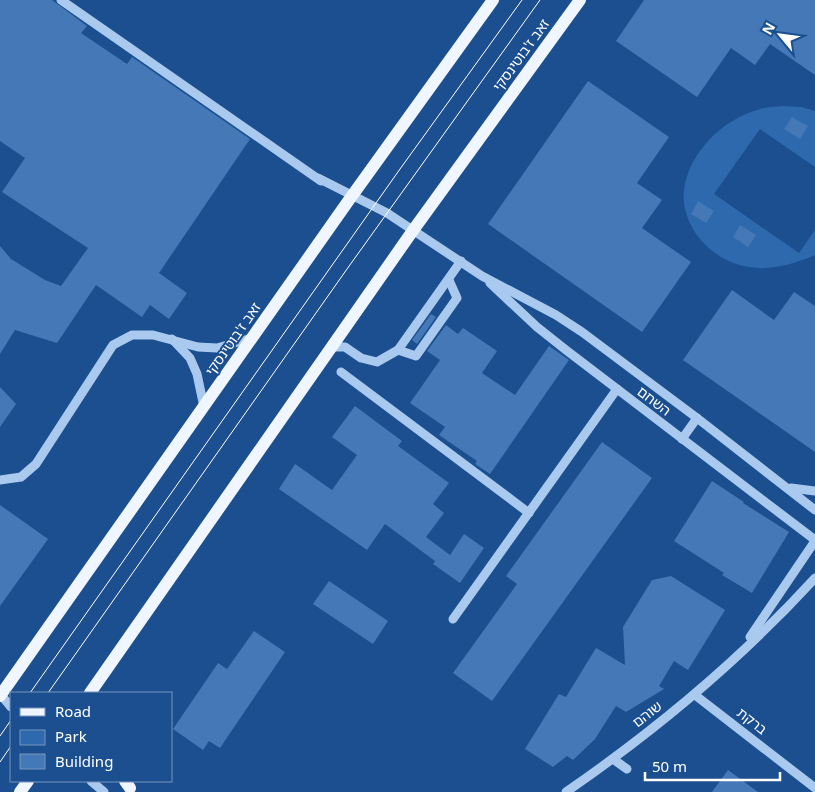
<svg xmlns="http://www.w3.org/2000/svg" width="815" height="792" font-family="'Noto Sans','Noto Sans Hebrew',sans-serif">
  <rect width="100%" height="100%" fill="#1b4f8f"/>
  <!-- green -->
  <path fill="#2e69ad" d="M782,106L801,107L815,111V167L760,129L714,194L799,253L815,230V255C795,264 770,271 749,267C713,262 680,227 684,190C686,171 696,154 709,140C722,126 741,114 760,109C767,107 775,107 782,106Z"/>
  <!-- building -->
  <g fill="#4478b7">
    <polygon points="0,0 52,0 87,26 81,33 127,64 132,57 250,139 159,273 187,293 169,319 150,305 142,317 96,285 57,343 15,330 0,354 0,246 11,259 45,280 61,286 88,248 2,192 25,158 0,141"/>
    <polygon points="644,0 815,0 815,75 770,44 755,65 731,48 697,97 616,41"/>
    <polygon points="588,81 669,137 637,183 662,200 642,228 691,262 642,332 488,224"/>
    <polygon points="792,117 808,126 800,139 784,129"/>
    <polygon points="698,201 714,211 706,223 691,214"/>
    <polygon points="740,225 756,235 748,247 733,237"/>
    <polygon points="732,290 774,320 794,292 815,306 815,452 683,360"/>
    <polygon points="431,314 436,317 417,344 412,340"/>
    <polygon points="446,325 458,334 463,328 497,351 482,373 515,395 549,346 569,360 490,474 475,464 477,461 439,435 445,427 410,403 440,360 427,351"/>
    <polygon points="0,387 16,404 0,427"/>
    <polygon points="355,406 402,441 398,446 449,483 433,504 444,513 426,537 450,555 464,534 484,548 460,583 433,564 435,561 385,524 367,550 279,489 295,464 332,490 357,455 332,437"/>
    <polygon points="602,442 652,478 492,701 453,673 517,584 506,576"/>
    <polygon points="712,481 744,502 743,503 789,532 752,593 722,575 724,573 674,541"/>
    <polygon points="0,505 48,539 0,606"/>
    <polygon points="671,576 725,610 688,670 674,661 659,686 664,689 626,712 616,706 595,739 573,760 567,756 553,767 525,749 559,694 566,697 596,648 625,665 623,627 652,580"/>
    <polygon points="329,581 388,621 373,644 313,604"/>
    <polygon points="254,631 285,652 220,748 209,741 203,750 173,729 218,663 227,669"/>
    <polygon points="728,770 758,792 712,792"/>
  </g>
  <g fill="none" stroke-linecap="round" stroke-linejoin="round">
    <!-- minor -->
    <g stroke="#a9c9ee" stroke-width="9">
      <polyline points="61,0 321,181"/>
      <polyline points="318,178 387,213 482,276 556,315 582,332 697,418 815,510"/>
      <polyline points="490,283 537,327 566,350 815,540"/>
      <polyline points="172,339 190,358 197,374 204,407"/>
      <polyline points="332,347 345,347 361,358 377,362 398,350 461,261"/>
      <polyline points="398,350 416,356 457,298 449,280"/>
      <polyline points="341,372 529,513"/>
      <polyline points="682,439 697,418"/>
      <polyline points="0,480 21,477 36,464 113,345 132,335 153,335 198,347 217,348 252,338"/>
      <polyline points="791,488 815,491"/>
      <polyline points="453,619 617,389"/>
      <polyline points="750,637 815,541"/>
      <polyline points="1,695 11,707"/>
      <polyline points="695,695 815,788"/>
      <polyline points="613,759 627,769"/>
      <polyline points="91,781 104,792"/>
      <path d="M566,792C656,730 741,659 815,578"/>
    </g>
    <!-- major -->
    <g stroke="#f0f6ff" stroke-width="12">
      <polyline points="90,693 414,229 580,0"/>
      <polyline points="0,696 349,200 493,0"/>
      <polyline points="125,781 130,788"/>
      <polyline points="20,792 28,781"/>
    </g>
    <!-- tram -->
    <g stroke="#fff" stroke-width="1">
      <polyline points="30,693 400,169 522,0"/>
      <polyline points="48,693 347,269 540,0"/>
      <polyline points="0,736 11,720"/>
      <polyline points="0,762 11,746"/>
    </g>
  </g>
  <g text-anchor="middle" stroke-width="4" stroke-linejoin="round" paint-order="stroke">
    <!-- street labels -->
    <g font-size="14" fill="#fff" stroke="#1b4f8f">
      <text transform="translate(521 55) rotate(-54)" y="5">זאב ז'בוטינסקי</text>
      <text transform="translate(233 339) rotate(-55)" y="5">זאב ז'בוטינסקי</text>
      <text transform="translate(654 401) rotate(37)" y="5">השחם</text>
      <text transform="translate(647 714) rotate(-38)" y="5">שוהם</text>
      <text transform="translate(752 721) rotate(38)" y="5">ברקת</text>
    </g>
  </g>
  <!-- legend -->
  <rect x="10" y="692" width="162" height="90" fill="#1b4f8f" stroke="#7695bc"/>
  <rect x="20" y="708" width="25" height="8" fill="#f0f6ff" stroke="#7695bc"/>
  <text x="55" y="717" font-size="15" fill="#ffffff">Road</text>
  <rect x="20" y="730" width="25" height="15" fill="#2e69ad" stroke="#7695bc"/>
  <text x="55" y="742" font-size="15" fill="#ffffff">Park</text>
  <rect x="20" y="754" width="25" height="15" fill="#4478b7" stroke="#7695bc"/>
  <text x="55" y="767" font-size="15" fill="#ffffff">Building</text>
  <!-- north arrow -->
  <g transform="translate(780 35) rotate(299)" stroke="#1b4f8f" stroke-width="4" paint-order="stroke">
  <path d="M0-4L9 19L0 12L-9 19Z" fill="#ffffff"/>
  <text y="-8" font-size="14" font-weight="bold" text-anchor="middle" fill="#ffffff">N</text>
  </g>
  <!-- scale -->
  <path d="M645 772v8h135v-8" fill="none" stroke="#ffffff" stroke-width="2.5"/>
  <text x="652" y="772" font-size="15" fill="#ffffff" stroke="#1b4f8f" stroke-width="4" paint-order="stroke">50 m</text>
</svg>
